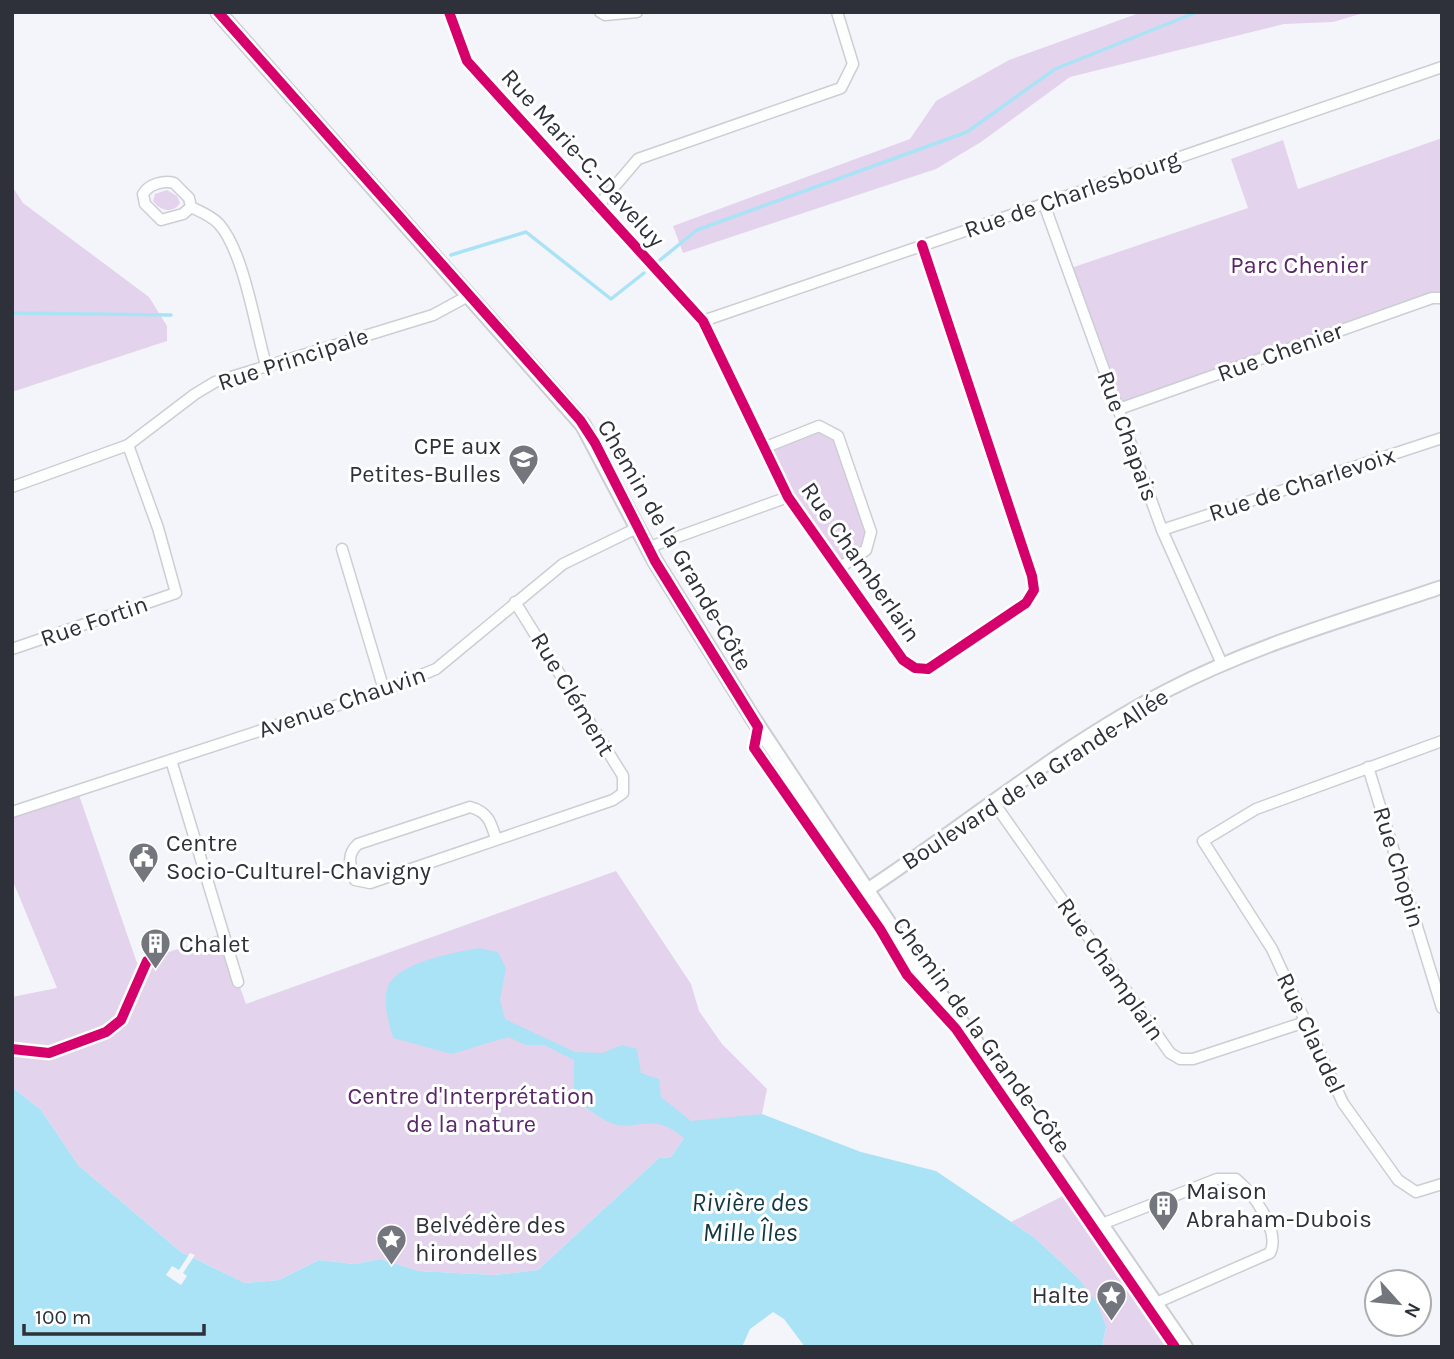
<svg xmlns="http://www.w3.org/2000/svg" width="1454" height="1359" font-family="Karla,sans-serif">
  <rect width="100%" height="100%" fill="#f4f5fa"/>
  <!-- green -->
  <g fill="#e4d3ed">
    <polygon points="1142,12 1367,12 1333,22 1284,24 1070,77 981,142 936,169 683,253 673,226 910,139 936,101 1009,60"/>
    <polygon points="1442,138 1442,294 1119,409 1068,269 1248,208 1231,159 1283,140 1298,189"/>
    <polygon points="12,186 23,203 149,297 167,326 167,341 12,392"/>
    <path d="M167,190L177,196L180,203C173,214 160,211 153,201L155,194Z"/>
    <polygon points="819,426 838,436 871,532 866,550 839,568 788,497 766,447"/>
    <polygon points="78,792 137,963 221,934 246,1004 616,871 691,984 699,1011 722,1044 767,1089 762,1114 732,1118 684,1138 671,1157 659,1158 538,1270 494,1275 419,1271 380,1259 355,1264 319,1260 279,1280 245,1283 181,1252 78,1165 41,1110 12,1087 12,997 57,988 12,879 12,813"/>
    <polygon points="1063,1196 1166,1346 1102,1347 1106,1327 1078,1278 1035,1238 1011,1222"/>
  </g>
  <!-- water -->
  <path fill="#aae3f5" d="M479,948L498,952L506,968L500,1000L505,1019L575,1052L602,1053L622,1045L637,1049L641,1073L659,1079L661,1097L691,1121L762,1114L861,1152L936,1171L1035,1238L1078,1278L1098,1304L1106,1327L1102,1347H805L784,1319L773,1312L750,1329L742,1347H12V1087L41,1110L78,1165L181,1252L245,1283L279,1280L319,1260L355,1264L380,1259L419,1271L494,1275L538,1270L659,1158L671,1157L684,1138C652,1110 634,1133 611,1123C598,1118 585,1106 574,1098V1060L544,1045H526L508,1037L452,1054L393,1038C389,1022 381,1000 389,984C401,962 456,952 479,948Z"/>
  <!-- pier -->
  <polygon fill="#f4f5fa" points="190,1253 195,1255 183,1273 187,1276 181,1285 166,1275 172,1266 179,1270"/>
  <g fill="none" stroke-linecap="round" stroke-linejoin="round">
    <!-- stream -->
    <g stroke="#aae3f5" stroke-width="3.5">
      <polyline points="451,255 526,232 611,299 644,273"/>
      <polyline points="660,260 697,230 967,132 1055,69 1197,12"/>
      <polyline points="12,313 171,315"/>
    </g>
    <defs>
      <g id="minor">
        <polyline points="449,12 467,61 703,321 788,497 903,660 915,668 928,669 1026,603 1034,590 1032,576 922,245"/>
        <polyline points="600,12 605,15 637,12"/>
        <polyline points="1044,204 1162,530 1222,664"/>
        <path d="M191,207L183,214L161,220L145,204L143,194C149,184 164,180 174,183L189,198L191,207C201,212 212,216 219,224C244,252 255,327 266,365"/>
        <polyline points="597,207 638,159 841,88 853,64 837,12"/>
        <polyline points="703,321 1442,67"/>
        <polyline points="1119,409 1432,298 1442,298"/>
        <polyline points="766,447 819,426 838,436 871,532 866,550 839,568"/>
        <polyline points="12,487 128,445 195,394 215,382 433,315 468,296"/>
        <polyline points="1162,530 1442,438"/>
        <polyline points="647,548 788,497"/>
        <polyline points="342,549 384,690"/>
        <polyline points="12,649 176,593 158,528 128,445"/>
        <polyline points="1442,741 1256,809 1203,841 1272,949 1343,1103 1398,1180 1416,1192 1442,1184"/>
        <polyline points="171,760 238,982"/>
        <polyline points="1368,767 1442,1008"/>
        <polyline points="994,803 1170,1053 1180,1059 1193,1059 1305,1022"/>
        <polyline points="12,812 384,690 436,669 563,564 637,528"/>
        <path d="M496,839C491,822 488,812 470,807L358,844C346,855 350,865 355,880L370,883L613,800L623,793V776L515,602"/>
        <path d="M1102,1224L1217,1179H1236C1253,1193 1281,1231 1270,1253L1156,1303"/>
      </g>
      <path id="tertiary" d="M867,890C967,824 1061,745 1168,690C1255,645 1350,618 1442,587"/>
      <polyline id="secondary" points="218,12 583,425 655,561 752,717 909,954 970,1034 1185,1347"/>
    </defs>
    <!-- minor casing -->
    <use href="#minor" stroke="#ccced4" stroke-width="13"/>
    <!-- tertiary casing -->
    <use href="#tertiary" stroke="#ccced4" stroke-width="16"/>
    <!-- secondary casing -->
    <use href="#secondary" stroke="#ccced4" stroke-width="18"/>
    <!-- minor -->
    <use href="#minor" stroke="#fdfefe" stroke-width="10"/>
    <!-- tertiary -->
    <use href="#tertiary" stroke="#fdfefe" stroke-width="12"/>
    <!-- secondary -->
    <use href="#secondary" stroke="#fdfefe" stroke-width="14"/>
    <defs>
      <g id="cycleway">
        <polyline points="218,12 580,420 595,443 655,561 758,727 754,748 880,929 907,975 956,1029 1175,1347"/>
        <polyline points="449,12 467,61 703,321 788,497 903,660 915,668 928,669 1026,603 1034,590 1032,576 922,245"/>
        <polyline points="12,1049 49,1053 106,1032 121,1020 147,961"/>
      </g>
    </defs>
    <!-- cycleway casing -->
    <use href="#cycleway" stroke="#fff" stroke-width="15"/>
    <!-- cycleway -->
    <use href="#cycleway" stroke="#d6006c" stroke-width="10"/>
  </g>
  <!-- icons -->
  <defs>
    <symbol id="school-pin" viewBox="-11 -11 22 30"><path d="M0 17L-7.5 6A9.5 9.5 0 1 1 7.5 6Z" fill="#73767d" stroke="#fff"/><path d="M0-5L7-2L0 1L-7-2ZM-4 1L0 2.5L4 1V4Q0 6-4 4Z" fill="#fff"/></symbol>
    <symbol id="civic-pin" viewBox="-11 -11 22 30"><path d="M0 17L-7.5 6A9.5 9.5 0 1 1 7.5 6Z" fill="#73767d" stroke="#fff"/><path d="M-.6-6.5H3V-4.5H.6V-3L4-1V1h2V6H-6V1h2V-1L-.6-3ZM-1.2 2.5V6h2.4V2.5Z" fill="#fff"/></symbol>
    <symbol id="building-pin" viewBox="-11 -11 22 30"><path d="M0 17L-7.5 6A9.5 9.5 0 1 1 7.5 6Z" fill="#73767d" stroke="#fff"/><path d="M-4-6H4V6H1V3H-1V6H-4ZM-2.5-4.3h1.7v1.8h-1.7ZM.8-4.3h1.7v1.8H.8ZM-2.5-1h1.7V.8h-1.7ZM.8-1h1.7V.8H.8Z" fill="#fff"/></symbol>
    <symbol id="sight-pin" viewBox="-11 -11 22 30"><path d="M0 17L-7.5 6A9.5 9.5 0 1 1 7.5 6Z" fill="#73767d" stroke="#fff"/><path d="M0-6L1.8-2.2L6-1.7L2.9 1.2L3.7 5.4L0 3.3L-3.7 5.4L-2.9 1.2L-6-1.7L-1.8-2.2Z" fill="#fff"/></symbol>
  </defs>
  <g fill-rule="evenodd">
    <use href="#school-pin" x="506" y="442" width="35" height="47"/>
    <use href="#civic-pin" x="126" y="840" width="35" height="47"/>
    <use href="#building-pin" x="138" y="926" width="35" height="47"/>
    <use href="#building-pin" x="1146" y="1188" width="35" height="47"/>
    <use href="#sight-pin" x="374" y="1222" width="35" height="47"/>
    <use href="#sight-pin" x="1094" y="1278" width="35" height="47"/>
  </g>
  <g text-anchor="middle" stroke-width="6" stroke-linejoin="round" paint-order="stroke">
    <!-- street labels -->
    <g font-size="24" fill="#2e3139" stroke="#fff">
      <text transform="translate(583 158) rotate(48)" y="8">Rue Marie-C.-Daveluy</text>
      <text transform="translate(1072 194) rotate(-19)" y="8">Rue de Charlesbourg</text>
      <text transform="translate(1280 352) rotate(-20)" y="8">Rue Chenier</text>
      <text transform="translate(293 359) rotate(-18)" y="8">Rue Principale</text>
      <text transform="translate(1128 436) rotate(70)" y="8">Rue Chapais</text>
      <text transform="translate(1302 484) rotate(-18)" y="8">Rue de Charlevoix</text>
      <text transform="translate(675 545) rotate(60)" y="8">Chemin de la Grande-Côte</text>
      <text transform="translate(861 562) rotate(55)" y="8">Rue Chamberlain</text>
      <text transform="translate(94 621) rotate(-19)" y="8">Rue Fortin</text>
      <text transform="translate(573 694) rotate(59)" y="8">Rue Clément</text>
      <text transform="translate(342 702) rotate(-19)" y="8">Avenue Chauvin</text>
      <text transform="translate(1035 779) rotate(-33)" y="8">Boulevard de la Grande-Allée</text>
      <text transform="translate(1399 867) rotate(73)" y="8">Rue Chopin</text>
      <text transform="translate(1111 969) rotate(55)" y="8">Rue Champlain</text>
      <text transform="translate(1311 1033) rotate(65)" y="8">Rue Claudel</text>
      <text transform="translate(982 1035) rotate(54)" y="8">Chemin de la Grande-Côte</text>
    </g>
    <!-- park labels -->
    <g font-size="24" fill="#592868" stroke="#fff">
      <text x="1299" y="273">Parc Chenier</text>
      <text x="471" y="1104">Centre d'Interprétation<tspan x="471" dy="28">de la nature</tspan></text>
    </g>
    <!-- poi labels -->
    <g font-size="24" fill="#2e3139" stroke="#fff" text-anchor="start">
      <text x="501" y="454" text-anchor="end">CPE aux<tspan x="501" dy="28">Petites-Bulles</tspan></text>
      <text x="166" y="851">Centre<tspan x="166" dy="28">Socio-Culturel-Chavigny</tspan></text>
      <text x="179" y="952">Chalet</text>
      <text x="1186" y="1199">Maison<tspan x="1186" dy="28">Abraham-Dubois</tspan></text>
      <text x="415" y="1233">Belvédère des<tspan x="415" dy="28">hirondelles</tspan></text>
      <text x="1089" y="1303" text-anchor="end">Halte</text>
    </g>
    <!-- water labels -->
    <g font-size="26" font-style="italic" fill="#113842" stroke="#fff">
      <text x="750" y="1211">Rivière des<tspan x="750" dy="30">Mille Îles</tspan></text>
    </g>
  </g>
  <!-- border -->
  <rect width="1454" height="1359" fill="none" stroke="#2e3139" stroke-width="28"/>
  <!-- north arrow -->
  <g transform="translate(1398 1303) rotate(117)"><circle r="33" fill="#ffffff" stroke="#abadb0" stroke-width="2"/>
  <path d="M0-5L12 26L0 18L-12 26Z" fill="#73767d"/>
  <text y="-10" font-size="19" font-weight="bold" text-anchor="middle" fill="#2e3139">N</text>
  </g>
  <!-- scale -->
  <path d="M24 1324v10h180v-10" fill="none" stroke="#2e3139" stroke-width="3.5"/>
  <text x="35" y="1324" font-size="21" fill="#2e3139" stroke="#ffffff" stroke-width="5" paint-order="stroke">100 m</text>
</svg>
